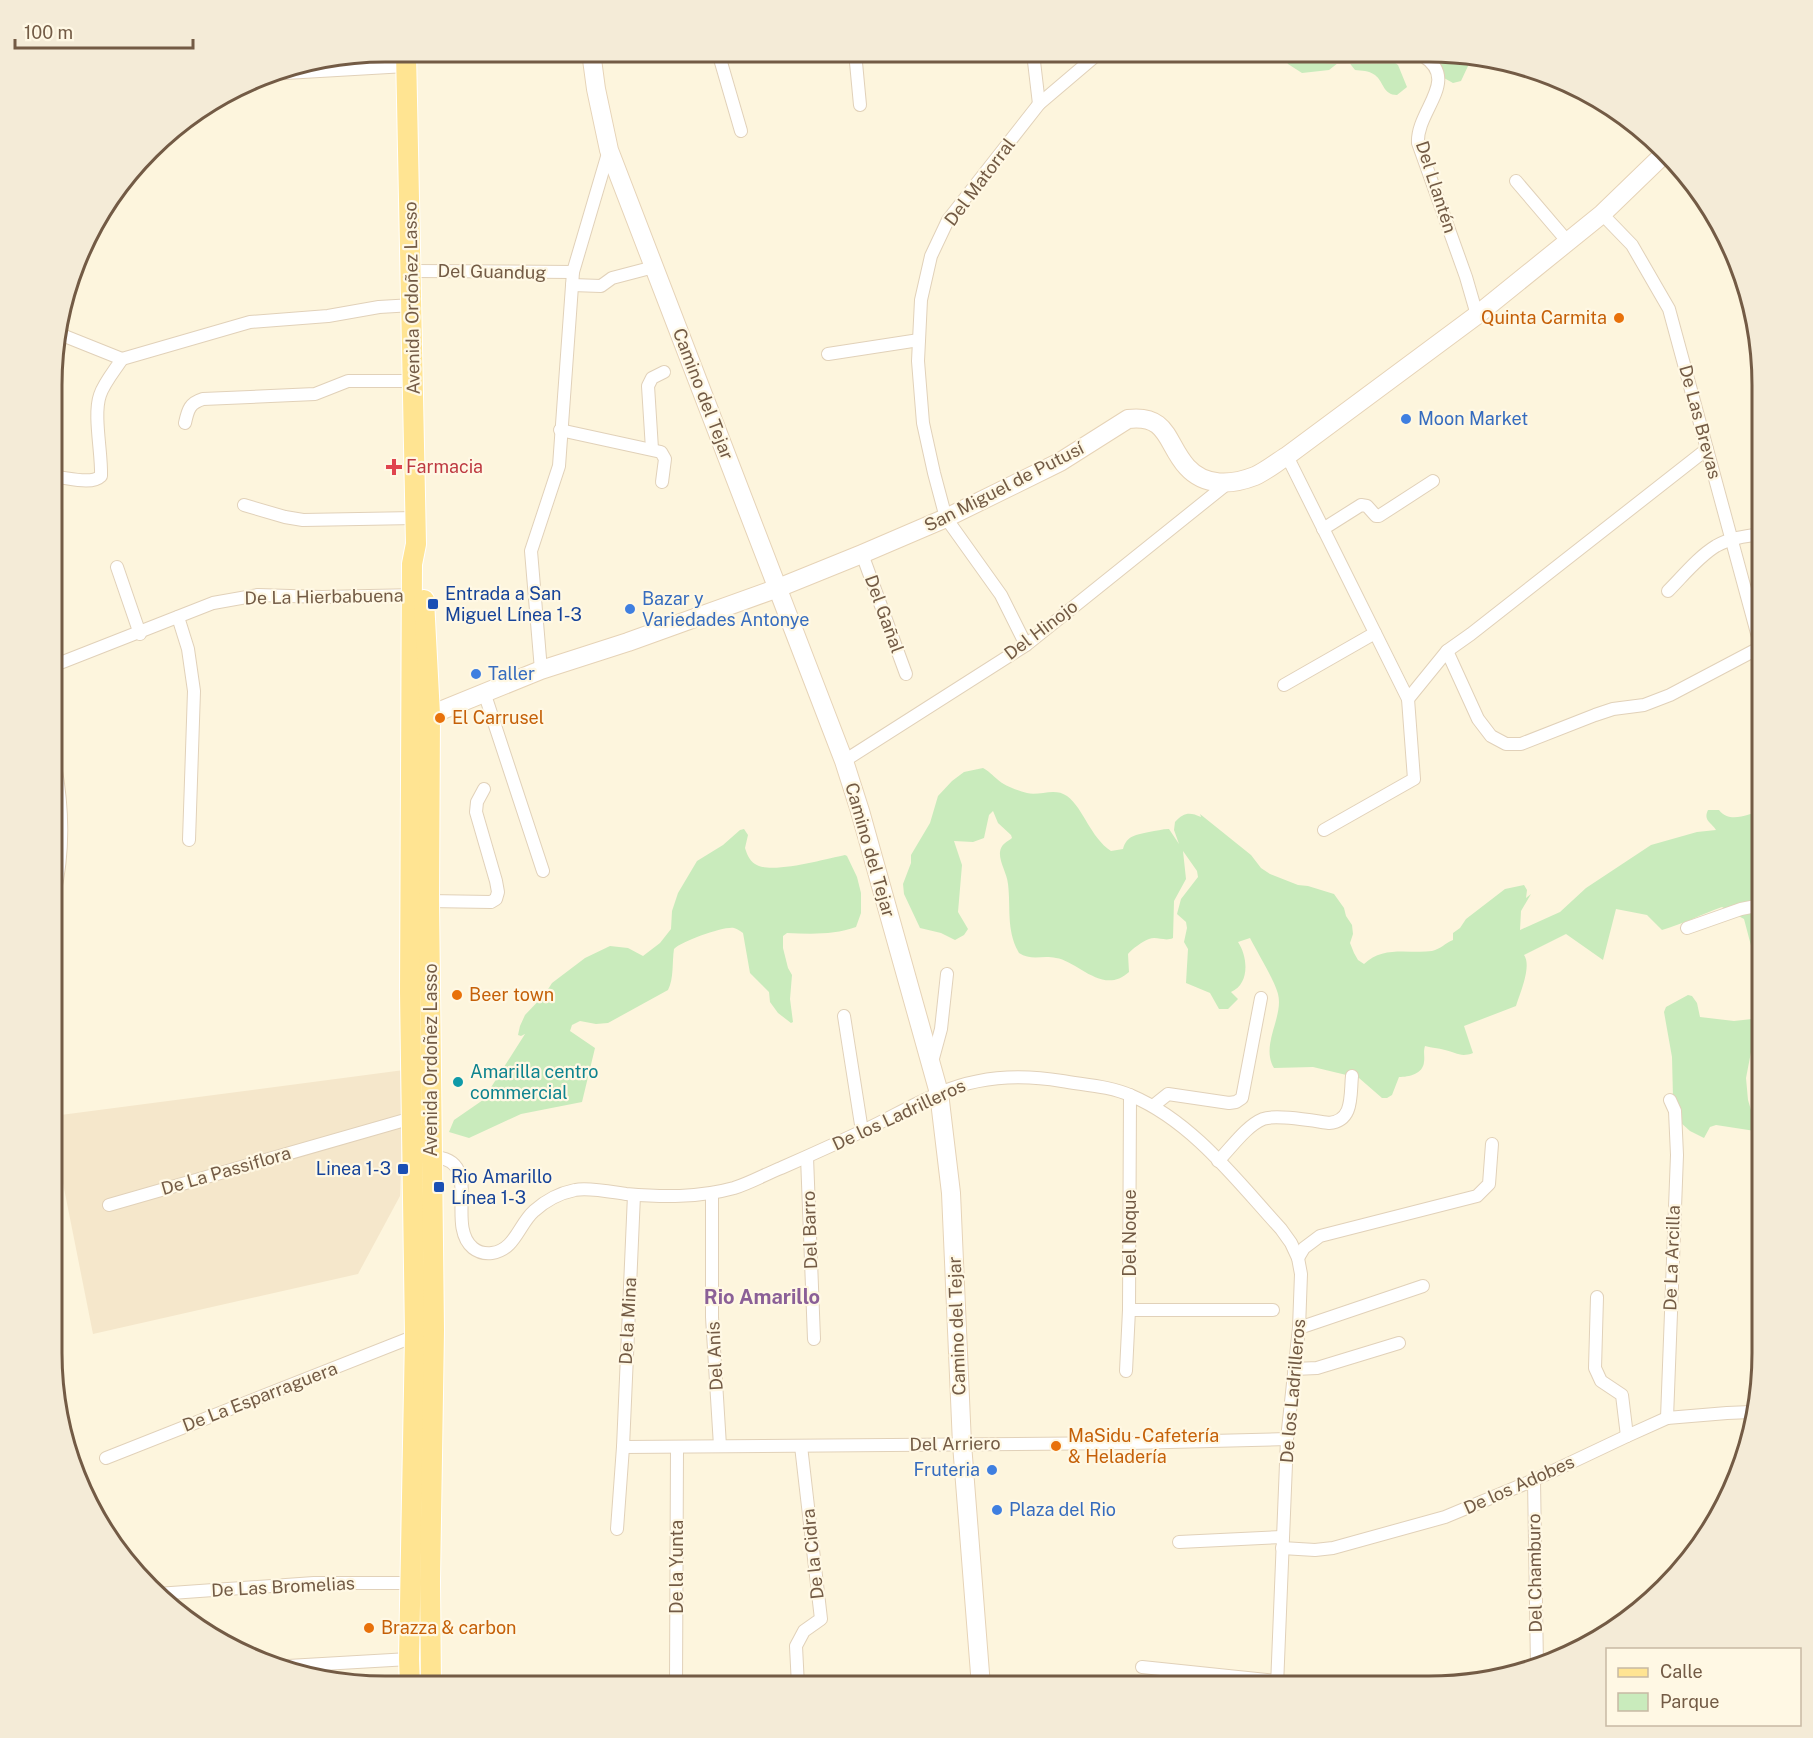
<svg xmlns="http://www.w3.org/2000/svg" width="1813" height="1738" font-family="'Public Sans',sans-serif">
  <rect width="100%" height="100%" fill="#fdf5dd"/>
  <!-- residential -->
  <polygon fill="#f5e7cb" points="404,1070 400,1196 358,1274 93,1334 53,1133 53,1116"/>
  <!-- green -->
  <g fill="#c9ebbc">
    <path d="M1281,53L1383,54L1398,65L1407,87L1397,95C1383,95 1384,82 1375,75C1368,70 1362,71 1355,70L1348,61L1338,63L1329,70L1302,73L1288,64Z"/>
    <polygon points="1432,54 1471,54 1468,66 1461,81 1453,83 1444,78 1440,61"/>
    <path d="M983,768C989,771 992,775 997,779C1004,786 1017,790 1027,793C1040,796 1055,787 1067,796C1084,809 1090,837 1111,851L1123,849C1127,835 1136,835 1149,832C1156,831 1162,829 1169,829L1179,844L1174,830L1175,822C1184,812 1190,812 1201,817L1200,814L1251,855L1261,868L1270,874L1298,885L1308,886L1334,894L1344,908L1346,916L1352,925L1353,934L1350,943L1354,953L1358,960L1364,964C1383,945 1410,954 1432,951C1441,949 1445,943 1453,940V933L1460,928L1466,919L1505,889L1524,885L1527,890L1526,898L1531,894L1521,911L1520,930L1560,912L1586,888L1651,845L1697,832L1716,830C1711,822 1703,821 1708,810H1719C1730,824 1748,814 1761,811V976H1759L1744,919L1722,907C1702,914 1683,924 1662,930L1647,915L1616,909L1603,960L1566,934L1524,955C1532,966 1520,993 1516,1006L1464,1026L1473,1053C1460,1058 1456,1052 1445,1050C1438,1048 1432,1048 1425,1046C1423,1053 1425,1056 1424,1062C1423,1074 1409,1077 1399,1077L1392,1095L1387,1098H1382L1359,1078L1313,1067L1274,1068C1260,1045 1284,1017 1278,994C1275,981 1257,952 1250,938L1238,942C1248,957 1250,984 1231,992L1238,999L1228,1009H1219L1210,993L1186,983L1188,949L1184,942L1187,928L1186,922L1177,914L1181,899L1198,877L1197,871L1183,851L1186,879L1174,901L1173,938C1165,942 1157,936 1149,939C1143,941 1132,949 1128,954L1129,972C1103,996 1078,961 1056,958C1042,955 1031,961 1019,953C1006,930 1011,909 1008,884C1007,873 999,862 1000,852C1001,844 1007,842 1012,838L1011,835L998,823L993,811L989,815L984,838L973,842L954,841L962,865L958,912L968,929L964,935L955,940L941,933L920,928L904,894L903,884L911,863V855L930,823L938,796L952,781L964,772Z"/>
    <path d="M744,829L748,835L745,848C747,854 749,860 755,864C770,875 825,859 845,855L847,856L857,877L861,893V913L856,927C834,935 811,934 787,933L783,936V948L788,968L792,975L790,999L793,1022L791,1023L778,1013L770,1002L769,992L750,973L743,933C740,931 738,929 734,928C724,926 682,941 674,949C672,962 674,979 668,990L608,1023L596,1024L580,1021L572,1025L570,1031L595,1048L582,1102L521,1114L469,1138L449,1132L454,1120L483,1100L525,1034L521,1036L518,1035L520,1026L525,1015L545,994L552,983L585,958L610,946L628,948L643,956L660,943L671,929L672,911L678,893L697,861L723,845L740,830Z"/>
    <polygon points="1688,995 1692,996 1697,1003 1700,1017 1734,1021 1752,1019 1754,1027 1751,1034 1751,1052 1746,1078 1748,1100 1756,1127 1755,1131 1716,1125 1710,1127 1704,1138 1690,1131 1680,1122 1673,1098 1672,1057 1664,1012 1666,1007"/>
  </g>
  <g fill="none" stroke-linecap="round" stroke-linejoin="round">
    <defs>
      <g id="street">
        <polyline points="718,52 741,131"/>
        <polyline points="855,52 860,105"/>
        <polyline points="1033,53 1039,104"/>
        <path d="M1291,53L1334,57L1423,56C1461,80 1416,111 1418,143L1466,277L1477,315"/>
        <polyline points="406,57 474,51"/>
        <polyline points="268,74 406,66"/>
        <polyline points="1516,181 1568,242"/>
        <polyline points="1602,214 1632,245 1669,309 1761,648"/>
        <polyline points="412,271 573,272"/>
        <polyline points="572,285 601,286 612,278 654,267"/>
        <polyline points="828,354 919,340"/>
        <polyline points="122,359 250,322 328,316 379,307 413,305"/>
        <path d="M185,423C188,409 190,403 203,399L315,394L348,381H414"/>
        <polyline points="560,430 661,452 665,459 662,482"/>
        <polyline points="652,449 648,386 652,378 664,372"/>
        <polyline points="1287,456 1408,699 1414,779 1324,830"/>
        <path d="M57,477C69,478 92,485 101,476C102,453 93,415 100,395C104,383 115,370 122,359L57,333"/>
        <polyline points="244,505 285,517 303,520 415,518"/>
        <polyline points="1323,529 1361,505 1367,506 1376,516 1379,516 1433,481"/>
        <polyline points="862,554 906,674"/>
        <polyline points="117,567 140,634"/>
        <path d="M1668,591C1683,576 1698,557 1716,546C1730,538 1746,536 1761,534"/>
        <polyline points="178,617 188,649 194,691 189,840"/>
        <polyline points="1026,645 1001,595 946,518 934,473 923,423 918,361 921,300 931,256 948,220 1039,104 1099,53"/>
        <polyline points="1447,651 1471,634 1707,449"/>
        <polyline points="55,665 213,603 258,595 322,597 417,595"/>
        <polyline points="541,670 531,551 559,466 573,272 609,150"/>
        <polyline points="1284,685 1375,633"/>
        <polyline points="484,692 543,871"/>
        <polyline points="1408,699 1447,651 1478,719 1491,736 1506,744 1521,744 1595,715 1613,709 1644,705 1670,695 1761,647"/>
        <polyline points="844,761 1026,645 1228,483"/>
        <path d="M54,895C64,852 63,808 55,765"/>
        <polyline points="429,901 491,902 496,899 498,892 496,881 476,812 477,802 484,789"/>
        <polyline points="1687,928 1741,909 1761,905"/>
        <polyline points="844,1016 862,1131"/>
        <polyline points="932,1062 941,1029 947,974"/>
        <polyline points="1153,1106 1168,1094 1229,1103 1236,1102 1242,1098 1261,998"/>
        <path d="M431,1157C486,1157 444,1224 473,1248C478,1252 484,1254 492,1253C515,1250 519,1224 534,1211C545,1201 560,1193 575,1190C588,1187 612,1192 626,1194C662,1197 698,1198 734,1188C750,1183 766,1174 781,1168C813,1154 844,1140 875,1125C897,1114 918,1102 940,1093C979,1076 1020,1074 1062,1081C1085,1085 1110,1086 1132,1096C1193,1122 1237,1181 1281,1229L1291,1243L1298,1258L1301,1274L1299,1328L1287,1439L1277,1686"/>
        <polyline points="807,1157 814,1339"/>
        <path d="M1218,1161C1231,1148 1246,1126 1263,1119C1276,1114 1314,1121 1329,1123C1354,1121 1350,1095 1352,1076"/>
        <polyline points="712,1193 712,1317 720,1446"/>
        <polyline points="109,1205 412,1118"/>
        <polyline points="1298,1258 1304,1248 1320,1236 1477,1196 1489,1184 1492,1144"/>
        <polyline points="1597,1297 1595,1368 1601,1381 1622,1395 1627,1436"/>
        <polyline points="1129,1310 1273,1310"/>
        <polyline points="1299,1328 1423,1286"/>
        <polyline points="1294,1369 1317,1368 1399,1343"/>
        <polyline points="1126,1371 1129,1310 1130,1095"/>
        <polyline points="1667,1418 1677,1155 1675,1111 1670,1100"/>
        <polyline points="623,1447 1129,1443 1287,1439"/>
        <polyline points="106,1458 415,1336"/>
        <polyline points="1534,1480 1537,1666"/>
        <polyline points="617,1529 623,1447 634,1195"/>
        <polyline points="1179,1542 1282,1537"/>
        <polyline points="1282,1548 1315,1550 1333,1548 1445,1517 1534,1480 1627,1436 1667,1418 1727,1413 1751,1412"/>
        <polyline points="157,1594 314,1583 410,1583"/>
        <polyline points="288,1666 409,1659"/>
        <polyline points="1142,1667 1277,1681"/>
        <polyline points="676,1686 677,1448"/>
        <polyline points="798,1686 796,1646 804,1631 821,1619 801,1446"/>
      </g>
      <g id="secondary">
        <polyline points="591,52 596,89 609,150 844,761 860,811 939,1093 951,1193 962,1444 981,1686"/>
        <path d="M417,716L430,715L541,670L628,642L778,588L862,554L946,518L1060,462L1128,419C1169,414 1166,444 1187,467C1205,487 1232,485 1255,476C1266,471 1277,462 1287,456L1477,315L1602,214L1663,155"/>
      </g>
      <g id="primary">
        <polyline points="406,51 416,544 412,564 410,992 415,1336 409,1659 410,1686"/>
        <polyline points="424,600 430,715 429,901 434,1330 430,1582 431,1686"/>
      </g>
    </defs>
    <!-- street casing -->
    <use href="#street" stroke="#e1d1b9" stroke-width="14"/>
    <!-- secondary casing -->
    <use href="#secondary" stroke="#e6d3b7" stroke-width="20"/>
    <!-- primary casing -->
    <use href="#primary" stroke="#fff" stroke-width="22"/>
    <!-- street -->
    <use href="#street" stroke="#fff" stroke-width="12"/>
    <!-- secondary -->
    <use href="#secondary" stroke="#fff" stroke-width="18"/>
    <!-- primary -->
    <use href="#primary" stroke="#ffe492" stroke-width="20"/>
  </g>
  <!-- markers -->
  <g fill="#e8710a" stroke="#fff8e4" stroke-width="2">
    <circle cx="1619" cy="318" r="6"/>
    <circle cx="440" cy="718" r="6"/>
    <circle cx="457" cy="995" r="6"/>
    <circle cx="1056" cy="1446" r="6"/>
    <circle cx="369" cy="1628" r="6"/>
  </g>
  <g fill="#3f7fe0" stroke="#fff8e4" stroke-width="2">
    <circle cx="1406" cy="419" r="6"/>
    <circle cx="630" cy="609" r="6"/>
    <circle cx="476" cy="674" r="6"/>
    <circle cx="992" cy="1470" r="6"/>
    <circle cx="997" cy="1510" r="6"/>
  </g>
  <path fill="#e0444e" stroke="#fff8e4" stroke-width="2" d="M391 458h6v6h6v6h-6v6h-6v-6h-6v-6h6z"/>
  <g fill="#1a4fb4" stroke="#fff8e4" stroke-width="2">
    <rect x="427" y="598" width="12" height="12" rx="3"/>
    <rect x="397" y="1163" width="12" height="12" rx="3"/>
    <rect x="433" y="1181" width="12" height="12" rx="3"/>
  </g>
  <circle fill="#0f9aa8" stroke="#fff8e4" stroke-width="2" cx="458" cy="1082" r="6"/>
  <g text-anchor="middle" stroke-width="4.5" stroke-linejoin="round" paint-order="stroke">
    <!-- street labels -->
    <g font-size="18" fill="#735b45" stroke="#fff8e4">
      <text transform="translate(980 182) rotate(-53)" y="6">Del Matorral</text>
      <text transform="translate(1436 187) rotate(72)" y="6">Del Llantén</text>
      <text transform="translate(492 272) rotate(1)" y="6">Del Guandug</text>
      <text transform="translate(412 298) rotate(-91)" y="6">Avenida Ordoñez Lasso</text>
      <text transform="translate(703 394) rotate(69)" y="6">Camino del Tejar</text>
      <text transform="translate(1700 422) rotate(75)" y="6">De Las Brevas</text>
      <text transform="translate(1004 487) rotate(-27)" y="6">San Miguel de Putusí</text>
      <text transform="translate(324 597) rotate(-1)" y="6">De La Hierbabuena</text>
      <text transform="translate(884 614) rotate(70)" y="6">Del Gañal</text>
      <text transform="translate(1041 630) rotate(-37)" y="6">Del Hinojo</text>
      <text transform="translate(870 850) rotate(74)" y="6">Camino del Tejar</text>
      <text transform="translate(431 1060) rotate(-90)" y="6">Avenida Ordoñez Lasso</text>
      <text transform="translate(899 1115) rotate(-25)" y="6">De los Ladrilleros</text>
      <text transform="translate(226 1171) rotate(-16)" y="6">De La Passiflora</text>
      <text transform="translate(810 1230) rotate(-92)" y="6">Del Barro</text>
      <text transform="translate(1130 1233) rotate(-90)" y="6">Del Noque</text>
      <text transform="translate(1672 1258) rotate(-88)" y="6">De La Arcilla</text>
      <text transform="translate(628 1321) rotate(-87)" y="6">De la Mina</text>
      <text transform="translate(957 1326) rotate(-92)" y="6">Camino del Tejar</text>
      <text transform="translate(715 1356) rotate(-93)" y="6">Del Anís</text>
      <text transform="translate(1293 1391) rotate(-85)" y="6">De los Ladrilleros</text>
      <text transform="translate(260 1397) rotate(-21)" y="6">De La Esparraguera</text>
      <text transform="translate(955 1444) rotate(-1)" y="6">Del Arriero</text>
      <text transform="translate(1519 1485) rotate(-24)" y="6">De los Adobes</text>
      <text transform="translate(813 1554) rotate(-96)" y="6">De la Cidra</text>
      <text transform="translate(677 1567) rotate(-90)" y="6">De la Yunta</text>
      <text transform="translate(1535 1573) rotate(-91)" y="6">Del Chamburo</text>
      <text transform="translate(283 1587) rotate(-3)" y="6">De Las Bromelias</text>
    </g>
    <!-- food labels -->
    <g font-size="18" fill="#c56008" stroke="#fff8e4" text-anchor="start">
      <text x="1607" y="324" text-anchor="end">Quinta Carmita</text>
      <text x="452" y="724">El Carrusel</text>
      <text x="469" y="1001">Beer town</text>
      <text x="1068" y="1442">MaSidu - Cafetería<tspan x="1068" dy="21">&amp; Heladería</tspan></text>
      <text x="381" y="1634">Brazza &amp; carbon</text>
    </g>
    <!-- shop labels -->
    <g font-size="18" fill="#366cbe" stroke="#fff8e4" text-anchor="start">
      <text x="1418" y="425">Moon Market</text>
      <text x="642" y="605">Bazar y<tspan x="642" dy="21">Variedades Antonye</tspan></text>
      <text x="488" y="680">Taller</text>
      <text x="980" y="1476" text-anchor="end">Fruteria</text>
      <text x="1009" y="1516">Plaza del Rio</text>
    </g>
    <!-- health labels -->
    <g font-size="18" fill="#be3a42" stroke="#fff8e4" text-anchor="start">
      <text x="406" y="473">Farmacia</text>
    </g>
    <!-- transit labels -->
    <g font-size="18" fill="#164399" stroke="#fff8e4" text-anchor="start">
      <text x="445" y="600">Entrada a San<tspan x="445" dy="21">Miguel Línea 1-3</tspan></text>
      <text x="391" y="1175" text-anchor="end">Linea 1-3</text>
      <text x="451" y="1183">Rio Amarillo<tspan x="451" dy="21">Línea 1-3</tspan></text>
    </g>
    <!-- culture labels -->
    <g font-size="18" fill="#0d838f" stroke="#fff8e4" text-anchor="start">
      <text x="470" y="1078">Amarilla centro<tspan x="470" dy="21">commercial</tspan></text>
    </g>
    <!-- neighbourhood labels -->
    <g font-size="20" font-weight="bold" fill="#8b6097" stroke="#fff8e4">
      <text x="762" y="1304">Rio Amarillo</text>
    </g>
  </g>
  <!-- crop -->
  <path d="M0 0H1813V1738H0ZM385 62H1429A323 323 0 0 1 1752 385V1353A323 323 0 0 1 1429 1676H385A323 323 0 0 1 62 1353V385A323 323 0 0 1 385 62Z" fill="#f4ebd7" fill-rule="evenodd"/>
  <path fill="none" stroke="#735b45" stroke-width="3" d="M385 62H1429A323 323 0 0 1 1752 385V1353A323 323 0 0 1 1429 1676H385A323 323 0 0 1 62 1353V385A323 323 0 0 1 385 62Z"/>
  <!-- legend -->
  <rect x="1606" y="1648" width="195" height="78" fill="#fff8e4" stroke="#c7b9a4" stroke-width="1.5"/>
  <rect x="1618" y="1668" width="30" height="9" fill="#ffe492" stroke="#c7b9a4" stroke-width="1.5"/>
  <text x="1660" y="1678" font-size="18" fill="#735b45">Calle</text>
  <rect x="1618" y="1693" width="30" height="18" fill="#c9ebbc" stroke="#c7b9a4" stroke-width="1.5"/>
  <text x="1660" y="1708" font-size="18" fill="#735b45">Parque</text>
  <!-- scale -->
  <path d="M15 39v9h178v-9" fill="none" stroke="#735b45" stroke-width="3"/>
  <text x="24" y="39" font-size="18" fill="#735b45" stroke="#fff8e4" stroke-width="4.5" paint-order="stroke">100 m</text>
</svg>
